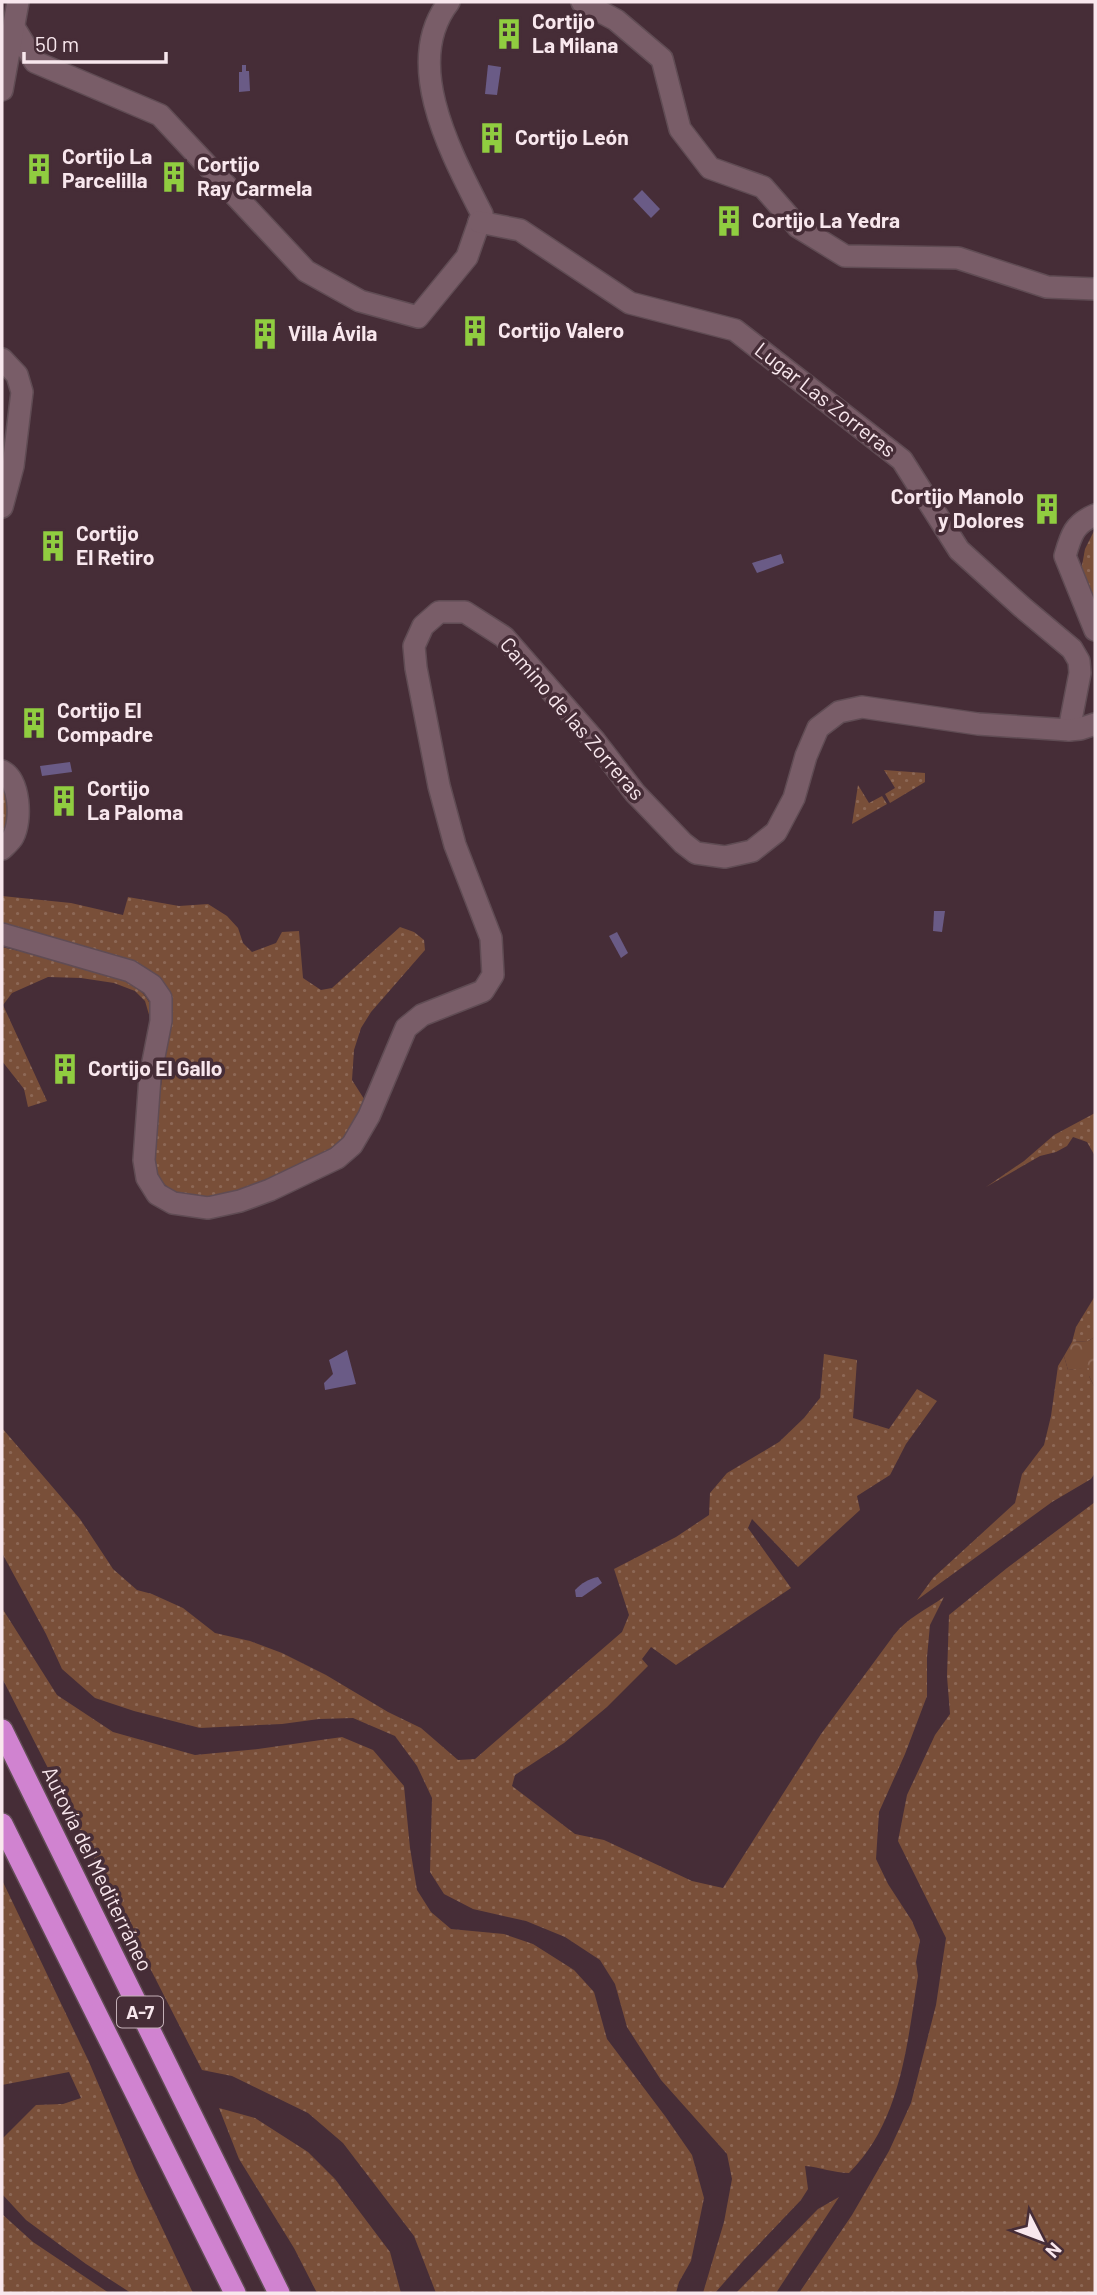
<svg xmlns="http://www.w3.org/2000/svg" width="1097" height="2295" font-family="Barlow,sans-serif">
  <defs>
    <pattern id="grass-dots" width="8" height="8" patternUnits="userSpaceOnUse" patternTransform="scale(1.75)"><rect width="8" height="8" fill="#794f39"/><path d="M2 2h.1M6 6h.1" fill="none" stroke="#8d6856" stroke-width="1.8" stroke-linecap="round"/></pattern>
    <pattern id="forest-crowns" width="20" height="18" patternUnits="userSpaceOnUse" patternTransform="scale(1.75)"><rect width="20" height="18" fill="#794f39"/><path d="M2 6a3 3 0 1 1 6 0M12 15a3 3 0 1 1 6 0" fill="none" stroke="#8d6856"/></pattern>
  </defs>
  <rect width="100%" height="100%" fill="#462d37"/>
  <!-- grass -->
  <g fill="url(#grass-dots)">
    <polygon points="1095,529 1095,603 1081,571 1085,549"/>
    <polygon points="884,770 925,773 925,782 890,803 885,794 895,788"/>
    <polygon points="2,779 8,787 9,826 2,840"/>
    <polygon points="858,785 869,803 882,796 887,804 852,824"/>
    <polygon points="2,896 71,903 123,915 128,897 179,906 208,904 227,916 238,928 243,943 252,952 276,943 282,932 299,931 303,978 321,990 332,988 400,927 414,932 424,940 425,950 371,1012 361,1028 354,1050 352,1080 366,1102 343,1144 296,1171 214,1200 176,1195 155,1175 153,1139 169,1033 168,995 2,925"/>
    <path d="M2,947C39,957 134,966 150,1004C152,1009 152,1019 152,1025L145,1001L135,991L114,983L81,978L48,977L12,993L3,1005L47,1101L28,1107L24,1089L2,1061Z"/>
    <polygon points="1095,1113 1095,1156 1087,1142 1073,1137 1067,1146 1056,1152 1040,1156 986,1187 1024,1161 1054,1135"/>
    <polygon points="1095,1296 1095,1337 1088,1341 1072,1342 1076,1327"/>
    <path d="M824,1354L857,1360L853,1418L889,1429L917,1389L937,1401L906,1444L890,1475L857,1496L860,1510L798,1567L752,1519L748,1528L791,1588L676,1665L651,1647L642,1659L648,1666L607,1707L564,1743L515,1775L512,1786L575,1834L604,1840L692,1881L723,1888L821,1734L894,1635C906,1619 927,1609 944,1597L930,1625L927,1657V1696L905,1754L879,1812L876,1859L888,1884L912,1921L920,1940L916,1962L918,1976C907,2044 901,2122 849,2173C834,2173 820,2167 805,2166L808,2189L801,2200L743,2261L715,2293H703L724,2222L732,2179L727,2154L661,2080L627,2027L615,1984L600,1960L565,1937L526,1921L473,1909L444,1894L430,1872L432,1798L417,1766L395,1736L353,1718L319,1719L282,1724L200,1728L134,1711L95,1698L62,1669L46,1634L2,1553V1428L80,1519L113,1569L137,1590L152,1594L183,1608L215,1633L250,1641L282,1653L326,1675L388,1712L421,1728L458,1760L475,1759L622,1632L629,1615L614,1569L676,1537L709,1515L710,1493L727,1473L779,1442L804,1418L820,1398Z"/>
    <polygon points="1064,1356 1068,1370 1089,1367 1089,1376 1095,1388 1095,1473 1091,1479 1052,1502 917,1600 933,1578 1015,1503 1022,1474 1044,1445 1051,1416 1058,1366"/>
    <polygon points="1095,1502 1095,2293 799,2293 852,2215 889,2151 911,2103 936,2005 946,1938 898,1841 907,1795 935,1735 950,1714 947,1676 949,1615 1007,1568"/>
    <polygon points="2,1608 57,1695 113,1732 195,1755 258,1749 342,1737 373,1750 404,1786 410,1848 417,1890 431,1912 451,1929 504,1934 533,1944 574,1970 594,1992 607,2039 665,2116 692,2155 704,2198 691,2261 679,2282 676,2293 436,2293 414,2236 343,2143 308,2113 232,2076 202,2070 2,1678"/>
    <polygon points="2,1880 89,2062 136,2173 193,2293 131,2293 86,2264 26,2220 2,2194 3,2138 36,2105 63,2104 81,2098 69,2072 2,2085"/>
    <polygon points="219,2108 255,2118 308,2152 335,2179 390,2252 401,2293 317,2293 294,2248 239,2159"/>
    <polygon points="839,2197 776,2293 736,2293 818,2209"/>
    <polygon points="2,2214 33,2242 109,2293 2,2293"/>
  </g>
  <!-- forest -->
  <polygon fill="url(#forest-crowns)" points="1095,1337 1095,1388 1089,1376 1089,1368 1068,1370 1064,1356 1072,1342 1088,1341"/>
  <!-- water -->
  <g fill="#6a5b86">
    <polygon points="242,65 246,65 246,71 249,71 250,91 239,92 239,72 242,72"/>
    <polygon points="488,65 501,67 497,95 485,94"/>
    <polygon points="642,190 660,209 651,218 633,199"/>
    <polygon points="781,554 784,563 757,573 752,563"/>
    <polygon points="70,762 72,772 42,776 40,766"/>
    <polygon points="934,911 945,911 942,932 933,931"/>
    <polygon points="617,932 628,953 621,958 609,936"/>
    <polygon points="347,1350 356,1384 325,1390 324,1383 333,1374 329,1360"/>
    <path d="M598,1577L602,1583L582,1597H576L575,1590C582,1583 588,1579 598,1577Z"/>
  </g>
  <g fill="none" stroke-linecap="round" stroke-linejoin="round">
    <defs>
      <g id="minor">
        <polyline points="582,2 616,20 662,59 680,129 710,168 763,187 798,227 845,256 958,258 1047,287 1095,289"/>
        <path d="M15,29L35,62L160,115L306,271L360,301L418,317L467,257L482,214C452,155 401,63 449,2"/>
        <polyline points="2,90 18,2"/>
        <polyline points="479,222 520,230 630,303 735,330 902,460 959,550 1022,607 1072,649 1079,661 1080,673 1069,730"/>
        <polyline points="2,359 17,375 22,392 13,466 2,507"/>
        <path d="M1095,515C1074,524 1071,535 1065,556L1095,630"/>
        <path d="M2,771C20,780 22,820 13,837C11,841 5,846 2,849"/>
        <polyline points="2,934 130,971 152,985 161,998 161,1021 150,1077 144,1160 147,1178 157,1194 173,1203 208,1208 240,1201 270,1190 337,1158 352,1145 369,1116 406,1028 422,1015 483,991 493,975 491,938 455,845 439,786 416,668 414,646 423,626 439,612 465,612 504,637 595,741 635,793 683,843 696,853 725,857 752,851 776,832 794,798 806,756 818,728 839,712 862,707 978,724 1069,730 1080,729 1095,724"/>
      </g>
      <g id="highway">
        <polyline points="2,1730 279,2293"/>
        <polyline points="2,1824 235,2293"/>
      </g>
    </defs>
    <!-- minor casing -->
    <use href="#minor" stroke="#604c54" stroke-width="24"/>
    <!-- highway casing -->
    <use href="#highway" stroke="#604c54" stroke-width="24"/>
    <!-- minor -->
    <use href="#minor" stroke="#795d68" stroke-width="21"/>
    <!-- highway -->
    <use href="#highway" stroke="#d083d0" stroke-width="21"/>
  </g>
  <!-- icons -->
  <defs>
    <symbol id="building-bare" viewBox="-9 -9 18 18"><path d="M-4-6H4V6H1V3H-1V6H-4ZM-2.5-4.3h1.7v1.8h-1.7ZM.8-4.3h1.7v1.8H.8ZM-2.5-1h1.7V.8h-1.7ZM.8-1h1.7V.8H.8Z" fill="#90cd40" stroke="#462d37" stroke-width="2.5" paint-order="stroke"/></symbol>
  </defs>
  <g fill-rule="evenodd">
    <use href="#building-bare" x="487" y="12" width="44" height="44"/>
    <use href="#building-bare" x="470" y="116" width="44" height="44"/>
    <use href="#building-bare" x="17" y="147" width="44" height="44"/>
    <use href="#building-bare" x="152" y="155" width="44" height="44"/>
    <use href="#building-bare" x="707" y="199" width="44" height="44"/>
    <use href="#building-bare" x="453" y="309" width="44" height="44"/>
    <use href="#building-bare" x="243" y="312" width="44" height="44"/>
    <use href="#building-bare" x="1025" y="487" width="44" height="44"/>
    <use href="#building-bare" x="31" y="524" width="44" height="44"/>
    <use href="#building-bare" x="12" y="701" width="44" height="44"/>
    <use href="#building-bare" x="42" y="779" width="44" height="44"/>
    <use href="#building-bare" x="43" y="1047" width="44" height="44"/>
  </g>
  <g text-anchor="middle" stroke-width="7" stroke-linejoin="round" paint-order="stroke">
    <!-- shield labels -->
    <rect fill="#462d37" stroke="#c3afb6" stroke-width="2" x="117" y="1996.5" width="46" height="31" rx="5"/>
    <g font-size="19" font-weight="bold" fill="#f8e7ed">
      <text x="140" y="2019">A-7</text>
    </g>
    <!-- poi labels -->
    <g font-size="21" font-weight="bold" fill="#f8e7ed" stroke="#462d37" text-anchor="start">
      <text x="532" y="29">Cortijo<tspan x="532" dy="24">La Milana</tspan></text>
      <text x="515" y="145">Cortijo León</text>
      <text x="62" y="164">Cortijo La<tspan x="62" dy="24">Parcelilla</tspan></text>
      <text x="197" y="172">Cortijo<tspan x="197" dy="24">Ray Carmela</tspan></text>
      <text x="752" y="228">Cortijo La Yedra</text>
      <text x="498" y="338">Cortijo Valero</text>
      <text x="288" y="341">Villa Ávila</text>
      <text x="1024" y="504" text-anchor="end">Cortijo Manolo<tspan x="1024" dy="24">y Dolores</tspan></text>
      <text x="76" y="541">Cortijo<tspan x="76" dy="24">El Retiro</tspan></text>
      <text x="57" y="718">Cortijo El<tspan x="57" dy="24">Compadre</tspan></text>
      <text x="87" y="796">Cortijo<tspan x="87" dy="24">La Paloma</tspan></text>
      <text x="88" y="1076">Cortijo El Gallo</text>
    </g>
    <!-- street labels -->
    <g font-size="21" fill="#f8e7ed" stroke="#462d37">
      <text transform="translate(825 400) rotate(38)" y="7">Lugar Las Zorreras</text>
      <text transform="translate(572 719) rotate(49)" y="7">Camino de las Zorreras</text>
      <text transform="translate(97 1869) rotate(64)" y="7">Autovía del Mediterráneo</text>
    </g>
  </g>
  <!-- border -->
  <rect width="1097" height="2295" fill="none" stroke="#f8e7ed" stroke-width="7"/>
  <!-- north arrow -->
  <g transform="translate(1041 2239) rotate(132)" stroke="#462d37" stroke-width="5" paint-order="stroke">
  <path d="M0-5L12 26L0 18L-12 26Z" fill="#f8e7ed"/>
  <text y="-10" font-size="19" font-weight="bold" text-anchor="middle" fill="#f8e7ed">N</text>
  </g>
  <!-- scale -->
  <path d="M24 52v10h142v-10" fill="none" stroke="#f8e7ed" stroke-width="3.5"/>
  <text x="35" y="52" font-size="21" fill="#f8e7ed" stroke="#462d37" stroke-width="5" paint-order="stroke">50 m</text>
</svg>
